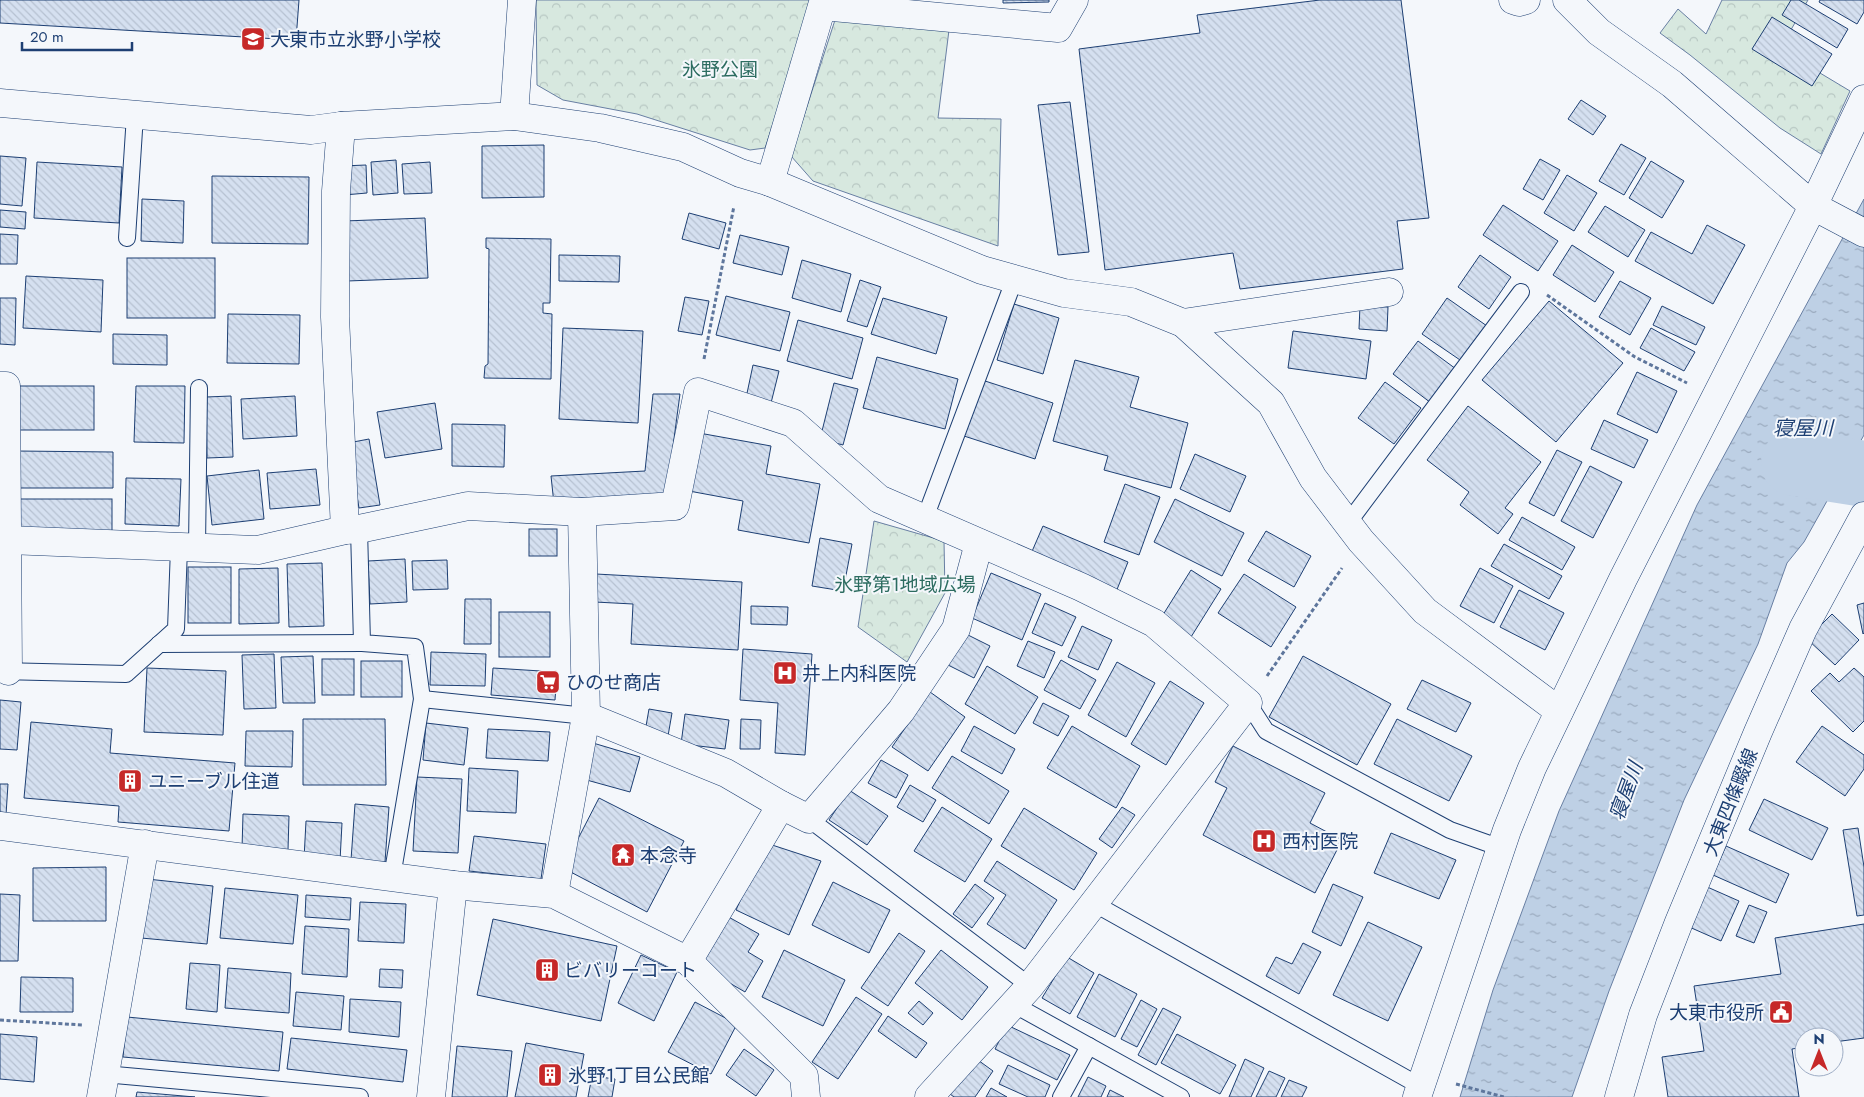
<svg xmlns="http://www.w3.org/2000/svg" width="1864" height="1097" font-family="Jost,'Noto Sans JP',sans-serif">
  <defs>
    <pattern id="park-crowns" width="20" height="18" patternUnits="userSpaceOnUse" patternTransform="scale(1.25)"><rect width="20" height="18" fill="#d7e8df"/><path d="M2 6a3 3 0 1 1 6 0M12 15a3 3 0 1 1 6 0" fill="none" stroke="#b8c8c3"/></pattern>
    <pattern id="water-ripples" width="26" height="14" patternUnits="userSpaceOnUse" patternTransform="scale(1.25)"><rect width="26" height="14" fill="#bed0e5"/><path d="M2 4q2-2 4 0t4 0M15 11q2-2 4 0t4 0" fill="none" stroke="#9aaabe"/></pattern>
    <pattern id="building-back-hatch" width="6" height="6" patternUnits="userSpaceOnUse" patternTransform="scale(1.25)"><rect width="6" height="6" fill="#d5e0f0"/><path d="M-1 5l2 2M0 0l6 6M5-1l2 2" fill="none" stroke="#b6c1d1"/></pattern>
  </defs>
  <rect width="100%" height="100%" fill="#f4f7fb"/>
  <!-- park -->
  <g fill="url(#park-crowns)" stroke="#687fa3">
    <polygon points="536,0 814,0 765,148 750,150 637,114 563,100 537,85"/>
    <polygon points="1722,0 1808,0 1780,49 1850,91 1821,154 1780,128 1690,55 1660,33 1678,9 1706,34"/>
    <polygon points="835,20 949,30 938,118 1001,119 998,246 813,181 791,156"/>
    <polygon points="874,521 944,541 945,593 907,662 858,627"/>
  </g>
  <!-- water -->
  <polygon fill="url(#water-ripples)" stroke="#687fa3" points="1864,199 1864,435 1804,542 1787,563 1758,644 1684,800 1609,991 1572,1097 1460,1097 1493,990 1559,811 1697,505"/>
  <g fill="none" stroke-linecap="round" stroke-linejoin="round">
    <!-- river -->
    <polyline stroke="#bed0e5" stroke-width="66" points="1794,463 1864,474"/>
  </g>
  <!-- building -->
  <g fill="url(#building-back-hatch)" stroke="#1d3f73">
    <polygon points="0,0 299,0 296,40 0,23"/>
    <polygon points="1003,0 1049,0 1049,2 1003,3"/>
    <polygon points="1320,0 1401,0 1429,218 1397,221 1403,269 1240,289 1233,253 1105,270 1079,49 1200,33 1197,15"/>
    <polygon points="1791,0 1799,0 1848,29 1837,48 1782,15"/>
    <polygon points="1820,0 1864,0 1864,12 1857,24 1819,2"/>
    <polygon points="1772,17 1832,54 1812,86 1752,49"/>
    <polygon points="1581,100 1606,116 1593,135 1568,119"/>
    <polygon points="1070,102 1089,252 1058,255 1038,105"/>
    <polygon points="1621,144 1646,158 1624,195 1599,181"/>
    <polygon points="544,145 544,197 482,198 482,146"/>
    <polygon points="0,156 26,158 22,206 0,204"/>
    <polygon points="1540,159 1560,170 1543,200 1523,189"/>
    <polygon points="396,160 398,193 373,195 371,162"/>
    <polygon points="1651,161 1684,181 1662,218 1629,198"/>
    <polygon points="37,162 122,167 119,223 34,218"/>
    <polygon points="430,162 432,193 404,194 402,164"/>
    <polygon points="366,165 367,193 344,195 342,166"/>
    <polygon points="1567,175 1597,193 1574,231 1544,213"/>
    <polygon points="212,176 309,177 308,244 212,243"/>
    <polygon points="142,199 184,201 183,243 141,241"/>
    <polygon points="1503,205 1558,241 1538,271 1483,235"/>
    <polygon points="1605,206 1645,230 1628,257 1588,232"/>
    <polygon points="0,210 26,212 25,229 0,227"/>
    <polygon points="689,213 726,223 719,249 682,239"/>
    <polygon points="425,218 428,278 347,281 344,221"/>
    <polygon points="1707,225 1745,245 1713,304 1635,261 1651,232 1692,254"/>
    <polygon points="0,234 18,235 17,264 0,264"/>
    <polygon points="740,235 789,247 782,275 733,263"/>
    <polygon points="486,238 551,239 550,303 543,303 543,313 552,314 551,379 484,378 485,366 488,364 489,249 486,248"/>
    <polygon points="1572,245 1614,272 1595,302 1553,275"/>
    <polygon points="559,255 620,256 619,282 559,281"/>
    <polygon points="1480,255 1511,277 1489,309 1458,287"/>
    <rect x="127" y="258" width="88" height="60"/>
    <polygon points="802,260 851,274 841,312 792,298"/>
    <polygon points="26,276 103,280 101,332 23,328"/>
    <polygon points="860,280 881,287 867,327 847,321"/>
    <polygon points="1620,281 1651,298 1630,335 1599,317"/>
    <polygon points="726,296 790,312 780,351 716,335"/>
    <polygon points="685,297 709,301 702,335 678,331"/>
    <polygon points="0,298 16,298 15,345 0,344"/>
    <polygon points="883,298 947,317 936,354 871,334"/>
    <polygon points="1447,298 1487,326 1463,362 1422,334"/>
    <polygon points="1549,301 1623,363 1556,442 1482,380"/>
    <polygon points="1014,304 1059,318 1043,374 997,360"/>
    <polygon points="1360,306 1388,307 1387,331 1359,329"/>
    <polygon points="1662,306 1705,327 1696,345 1653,325"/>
    <polygon points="228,314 300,315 299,364 227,363"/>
    <polygon points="798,320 863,338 852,379 787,361"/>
    <polygon points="563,328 643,331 638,423 559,419"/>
    <polygon points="1651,328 1695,352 1684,371 1640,348"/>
    <polygon points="1293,331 1371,341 1366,379 1288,368"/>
    <polygon points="113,334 167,335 167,365 113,364"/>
    <polygon points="1418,341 1456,369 1431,403 1393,374"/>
    <polygon points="877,357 958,379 945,429 863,408"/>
    <polygon points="1075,360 1139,377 1130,407 1188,423 1171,488 1104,470 1108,456 1053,441"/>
    <polygon points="753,365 779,371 771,403 746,398"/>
    <polygon points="1637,372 1677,391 1657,433 1617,414"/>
    <polygon points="982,380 1053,403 1035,459 964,436"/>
    <polygon points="1385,382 1421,408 1394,444 1358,418"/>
    <polygon points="834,383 858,389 843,445 820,439"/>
    <rect x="17" y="386" width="77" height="44"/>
    <polygon points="136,386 185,386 184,443 134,442"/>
    <polygon points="653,394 680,394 666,498 554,504 551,476 645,471"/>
    <polygon points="231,396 233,457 207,458 206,397"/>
    <polygon points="295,396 297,436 243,439 241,399"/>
    <polygon points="435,403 442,449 385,458 377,412"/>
    <polygon points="1468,406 1541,462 1505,508 1513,514 1498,534 1460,505 1469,492 1427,460"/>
    <polygon points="1604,420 1648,440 1634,468 1591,449"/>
    <polygon points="452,424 505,425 504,467 452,466"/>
    <polygon points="699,433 771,446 766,474 820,484 809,543 738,530 743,501 689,491"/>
    <polygon points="369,439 380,505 359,508 348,443"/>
    <polygon points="1557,450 1582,462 1554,516 1529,503"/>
    <polygon points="17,451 113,452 113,488 17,488"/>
    <polygon points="1195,454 1246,476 1230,512 1180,489"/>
    <polygon points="1590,466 1622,482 1593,538 1561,521"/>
    <polygon points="316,469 320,505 270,509 267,473"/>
    <polygon points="259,470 264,519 212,525 207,476"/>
    <polygon points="126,478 181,479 179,526 125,524"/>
    <polygon points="1125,484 1160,497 1139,555 1104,542"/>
    <rect x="19" y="499" width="93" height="36"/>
    <polygon points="1175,499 1244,533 1222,576 1154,542"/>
    <polygon points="1522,517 1575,547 1562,570 1509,540"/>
    <polygon points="1043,526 1128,562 1116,592 1030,556"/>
    <rect x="529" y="529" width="28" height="27"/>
    <polygon points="1266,531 1311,556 1294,587 1248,561"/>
    <polygon points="820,538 852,544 843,591 812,586"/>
    <polygon points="1504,544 1562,576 1549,599 1491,566"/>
    <polygon points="405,559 407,602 370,604 368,561"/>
    <polygon points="447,560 448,589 413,590 412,561"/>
    <polygon points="322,563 324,626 289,627 287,564"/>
    <rect x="188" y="567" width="43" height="56"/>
    <polygon points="278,568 279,623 239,624 239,569"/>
    <polygon points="1480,568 1513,586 1494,623 1460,606"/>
    <polygon points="1191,570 1221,589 1191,637 1161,618"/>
    <polygon points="991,573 1041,594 1022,640 972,618"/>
    <polygon points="596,574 742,582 738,650 631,644 633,604 595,602"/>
    <polygon points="1244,574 1296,607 1271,647 1218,613"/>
    <polygon points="1519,590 1564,613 1545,650 1500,627"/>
    <polygon points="465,599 491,599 491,644 464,644"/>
    <polygon points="1045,603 1076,617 1062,646 1032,633"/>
    <polygon points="1864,603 1864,633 1863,634 1857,605"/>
    <polygon points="751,606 788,607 787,625 751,624"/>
    <rect x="499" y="612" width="51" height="45"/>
    <polygon points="1832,614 1859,640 1835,665 1807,639"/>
    <polygon points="1082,626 1112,640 1098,670 1068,657"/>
    <polygon points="962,632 990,646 974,678 946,664"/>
    <polygon points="1028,641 1055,652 1044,678 1017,666"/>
    <polygon points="743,649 812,654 805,755 775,753 778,703 740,700"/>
    <polygon points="431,652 486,654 485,686 430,685"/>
    <polygon points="274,654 276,708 244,709 242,655"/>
    <polygon points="313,656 315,703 283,703 281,657"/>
    <polygon points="1303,656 1391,704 1357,765 1269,717"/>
    <rect x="322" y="659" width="32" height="36"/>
    <polygon points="1061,660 1096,680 1080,709 1044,690"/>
    <rect x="361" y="661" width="41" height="36"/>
    <polygon points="1117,662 1155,683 1126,737 1088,715"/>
    <polygon points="987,666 1038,697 1015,734 965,704"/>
    <polygon points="147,668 226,671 223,735 144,732"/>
    <polygon points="493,668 557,672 555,700 491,695"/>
    <polygon points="1854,668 1864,677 1864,721 1853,732 1811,691 1830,673 1839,682"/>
    <polygon points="1422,680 1471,703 1456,732 1407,709"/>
    <polygon points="1170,681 1204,703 1166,765 1131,744"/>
    <polygon points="930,692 965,717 928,771 892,747"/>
    <polygon points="0,700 21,702 17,750 0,749"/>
    <polygon points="1043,703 1069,716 1058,736 1033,723"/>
    <polygon points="649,709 672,713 668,736 645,732"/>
    <polygon points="685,714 729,720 725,749 681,744"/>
    <polygon points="303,719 385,719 386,785 303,785"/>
    <polygon points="741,719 761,720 760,749 740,749"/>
    <polygon points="1397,719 1472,756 1449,801 1374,764"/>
    <polygon points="31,722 112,729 110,753 235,763 229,831 118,822 119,806 24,798"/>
    <polygon points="426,723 468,728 464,765 423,760"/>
    <polygon points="974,726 1015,749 1002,774 961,751"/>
    <polygon points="1072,726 1140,766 1116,808 1047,768"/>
    <polygon points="1822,726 1864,755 1864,769 1845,796 1796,762"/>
    <polygon points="488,729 550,732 548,761 486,758"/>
    <polygon points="246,731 293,731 292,767 245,766"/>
    <polygon points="593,743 640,757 630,792 583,779"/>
    <polygon points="1233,746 1325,793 1310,823 1342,840 1315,893 1203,835 1227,788 1215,782"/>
    <polygon points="952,756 1009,791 989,824 932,788"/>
    <polygon points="881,760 908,775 896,798 868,783"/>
    <polygon points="469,768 518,771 516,813 467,811"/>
    <polygon points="417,777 462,779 458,853 413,851"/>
    <polygon points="0,784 8,784 6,815 0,815"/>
    <polygon points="910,785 936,800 923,822 897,807"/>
    <polygon points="849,790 888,816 867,845 829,820"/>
    <polygon points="599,798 684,841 647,912 563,868"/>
    <polygon points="1764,799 1828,828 1812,860 1749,830"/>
    <polygon points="355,804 389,807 385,862 351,860"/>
    <polygon points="942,807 992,839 965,882 914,851"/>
    <polygon points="1122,807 1135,815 1112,848 1099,839"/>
    <polygon points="1024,808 1097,853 1074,890 1001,846"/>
    <polygon points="243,814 289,816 288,850 242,849"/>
    <polygon points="306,821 342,823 340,861 304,859"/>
    <polygon points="1858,828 1864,867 1864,915 1857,916 1843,830"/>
    <polygon points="1391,833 1456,860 1439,899 1374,873"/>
    <polygon points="474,836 546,844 541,879 469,871"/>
    <polygon points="766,843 821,861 789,935 736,910"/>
    <polygon points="1726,846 1789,874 1776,903 1713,875"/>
    <polygon points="997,861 1057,900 1025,949 987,924 1006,895 984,881"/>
    <polygon points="106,867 106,921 33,921 33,868"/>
    <polygon points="147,879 213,886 207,944 141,938"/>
    <polygon points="833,882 890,910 869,953 812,925"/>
    <polygon points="975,884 994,898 972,928 953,914"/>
    <polygon points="1333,884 1363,897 1341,946 1312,932"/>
    <polygon points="1705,886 1739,901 1721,941 1687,926"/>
    <polygon points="225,888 298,895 293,944 220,938"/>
    <polygon points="0,894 20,895 18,961 0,961"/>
    <polygon points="306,895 351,898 350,920 305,917"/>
    <polygon points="360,902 406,904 404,943 358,941"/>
    <polygon points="1749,905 1767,912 1754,943 1736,936"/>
    <polygon points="725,915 759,934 748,952 763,961 745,992 697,964"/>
    <polygon points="493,919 617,946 601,1021 477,995"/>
    <polygon points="1368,922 1422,947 1388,1021 1333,995"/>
    <polygon points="1864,924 1864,1038 1834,1042 1834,1037 1804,1037 1804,1047 1792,1049 1799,1097 1668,1097 1662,1057 1704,1051 1694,986 1781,974 1775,938"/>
    <polygon points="305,926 349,929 347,977 302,974"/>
    <polygon points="899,933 925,951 888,1006 861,988"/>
    <polygon points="1303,943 1321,952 1299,994 1266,976 1276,957 1292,964"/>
    <polygon points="784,950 845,980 823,1026 762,997"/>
    <polygon points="941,950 988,987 962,1020 915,983"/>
    <polygon points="641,955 677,972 654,1021 618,1003"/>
    <polygon points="1067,957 1094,973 1070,1014 1042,998"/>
    <polygon points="190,963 220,965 217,1012 186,1009"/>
    <polygon points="228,968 291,973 289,1013 225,1008"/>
    <polygon points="380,969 403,970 402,988 379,987"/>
    <polygon points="1099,974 1137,994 1115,1037 1077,1017"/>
    <polygon points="21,977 73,978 73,1012 20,1012"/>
    <polygon points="296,992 344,996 341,1030 293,1026"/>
    <polygon points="856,997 882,1014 838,1079 812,1062"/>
    <polygon points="350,999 401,1002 399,1037 349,1032"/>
    <polygon points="1141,1000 1157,1009 1137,1047 1121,1039"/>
    <polygon points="919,1001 933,1013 923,1025 908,1013"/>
    <polygon points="695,1002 737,1024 711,1074 668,1052"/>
    <polygon points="1163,1008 1181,1017 1156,1065 1138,1055"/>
    <polygon points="888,1016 927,1043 916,1058 878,1031"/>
    <polygon points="127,1017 283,1032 279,1071 123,1057"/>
    <polygon points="1007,1025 1070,1055 1057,1080 995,1049"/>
    <polygon points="0,1034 37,1037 34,1082 0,1079"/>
    <polygon points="1177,1034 1236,1065 1220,1094 1161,1063"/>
    <polygon points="291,1038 407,1050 403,1082 287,1069"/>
    <polygon points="526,1043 584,1054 576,1097 515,1097"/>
    <polygon points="457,1046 512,1051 507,1097 452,1097"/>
    <polygon points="744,1049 774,1070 756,1096 726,1075"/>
    <polygon points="971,1055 993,1071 975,1097 954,1097 946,1091"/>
    <polygon points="1245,1059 1264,1068 1251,1097 1229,1097"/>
    <polygon points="1008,1065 1050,1085 1045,1097 1028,1097 999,1084"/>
    <polygon points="1269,1071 1285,1078 1276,1097 1256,1097"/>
    <polygon points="592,1076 615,1079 612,1097 588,1097"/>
    <polygon points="1088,1077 1106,1086 1101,1097 1078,1097"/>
    <polygon points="1289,1080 1307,1087 1302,1097 1281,1097"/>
    <polygon points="991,1088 1007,1097 986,1097"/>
    <polygon points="1110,1090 1124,1097 1107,1097"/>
    <polygon points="137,1092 195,1097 136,1097"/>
  </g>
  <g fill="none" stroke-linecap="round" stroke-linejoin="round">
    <defs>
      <g id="lane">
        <polyline points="127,238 135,115"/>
        <polyline points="925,518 1015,278"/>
        <polyline points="1348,523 1521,292"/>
        <polyline points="359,529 362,643 415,647 422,699 392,877"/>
        <polyline points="197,548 199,388"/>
        <polyline points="159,644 362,643"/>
        <polyline points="0,671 126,674 176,629 179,548"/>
        <polyline points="422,699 586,716"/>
        <polyline points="1248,703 1266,731 1450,830 1501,848"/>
        <polyline points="809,819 1030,986"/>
        <polyline points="1095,904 1420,1086"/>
        <polyline points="1013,1004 1181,1097"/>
        <polyline points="104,1074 360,1097"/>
        <polyline points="1061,1097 1089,1046"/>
      </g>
      <g id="street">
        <polyline points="1513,0 1519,2 1526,0"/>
        <polyline points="514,116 522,0"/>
        <polyline points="341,126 336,191 335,317 345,530"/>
        <polyline points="770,182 822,6 1058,28 1074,0"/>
        <polyline points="1183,323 1389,292"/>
        <polyline points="0,386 6,386 8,671"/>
        <polyline points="8,540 258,550 345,530 359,529 468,506 582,512 675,506 698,392 793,423 879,499 1081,587 1154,623 1248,703 1030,986 929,1097"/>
        <polyline points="586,716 726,773 781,805 809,819 901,711 956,629 979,543"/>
        <polyline points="0,826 453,885 554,894 688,961 804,1076 806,1097"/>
        <polyline points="554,894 586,716 582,512"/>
        <polyline points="688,961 781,805"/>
        <polyline points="101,1097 145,844"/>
        <polyline points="431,1097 453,885"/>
      </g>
      <g id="secondary">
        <polyline points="1567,0 1599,32 1672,84 1813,206 1864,233"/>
        <polyline points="0,103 311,130 341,126 514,116 600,128 683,147 740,173 770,182 982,270 1064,293 1131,302 1183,323 1271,403 1313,478 1361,541 1425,611 1559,711"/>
        <polyline points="1417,1097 1507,830 1532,768 1623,579 1813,206 1864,99"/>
        <polyline points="1619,1097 1643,1015 1679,922 1758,732 1803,629 1864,516"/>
      </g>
    </defs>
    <!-- lane casing -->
    <use href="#lane" stroke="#1d3f73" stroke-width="18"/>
    <!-- street casing -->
    <use href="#street" stroke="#1d3f73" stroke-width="29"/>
    <!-- secondary casing -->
    <use href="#secondary" stroke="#1d3f73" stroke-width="29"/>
    <!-- path -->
    <g stroke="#5e769c" stroke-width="3" stroke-dasharray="4 2.5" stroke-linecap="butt">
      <polyline points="1547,295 1635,357 1687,383"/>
      <polyline points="704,359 734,206"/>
      <polyline points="1267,676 1342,568"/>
      <polyline points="0,1020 82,1025"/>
      <polyline points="1456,1084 1504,1097"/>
    </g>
    <!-- lane -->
    <use href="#lane" stroke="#f4f7fb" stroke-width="16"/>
    <!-- street -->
    <use href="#street" stroke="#f4f7fb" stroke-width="28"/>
    <!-- secondary -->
    <use href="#secondary" stroke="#f4f7fb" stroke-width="28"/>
  </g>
  <!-- icons -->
  <defs>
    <symbol id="school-square" viewBox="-11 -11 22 22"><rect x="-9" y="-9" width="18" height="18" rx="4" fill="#c62828" stroke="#f4f7fb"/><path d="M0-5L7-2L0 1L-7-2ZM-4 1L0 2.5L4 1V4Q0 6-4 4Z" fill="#fff"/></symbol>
    <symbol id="hospital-square" viewBox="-11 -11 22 22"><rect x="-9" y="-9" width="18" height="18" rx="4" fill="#c62828" stroke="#f4f7fb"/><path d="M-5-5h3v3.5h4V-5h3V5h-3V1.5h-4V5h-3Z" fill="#fff"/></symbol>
    <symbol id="supermarket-square" viewBox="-11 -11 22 22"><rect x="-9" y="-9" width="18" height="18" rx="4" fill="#c62828" stroke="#f4f7fb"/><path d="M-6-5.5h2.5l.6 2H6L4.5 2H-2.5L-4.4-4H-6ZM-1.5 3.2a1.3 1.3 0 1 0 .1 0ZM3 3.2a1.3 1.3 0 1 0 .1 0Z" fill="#fff"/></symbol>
    <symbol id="building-square" viewBox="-11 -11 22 22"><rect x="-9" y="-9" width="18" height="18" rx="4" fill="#c62828" stroke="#f4f7fb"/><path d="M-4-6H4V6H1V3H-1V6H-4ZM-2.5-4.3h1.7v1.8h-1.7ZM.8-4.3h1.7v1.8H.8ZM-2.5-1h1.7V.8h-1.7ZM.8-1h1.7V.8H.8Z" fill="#fff"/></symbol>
    <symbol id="temple-square" viewBox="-11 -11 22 22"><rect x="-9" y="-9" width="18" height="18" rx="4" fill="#c62828" stroke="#f4f7fb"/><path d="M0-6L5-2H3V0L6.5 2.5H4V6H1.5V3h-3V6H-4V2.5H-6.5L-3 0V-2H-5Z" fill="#fff"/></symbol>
    <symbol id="civic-square" viewBox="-11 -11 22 22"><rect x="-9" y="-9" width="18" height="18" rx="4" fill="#c62828" stroke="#f4f7fb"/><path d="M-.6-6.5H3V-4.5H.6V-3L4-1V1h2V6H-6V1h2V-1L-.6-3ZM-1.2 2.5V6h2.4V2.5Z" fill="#fff"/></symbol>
  </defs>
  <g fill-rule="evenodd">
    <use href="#school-square" x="239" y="25" width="28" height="28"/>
    <use href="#hospital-square" x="771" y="659" width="28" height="28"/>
    <use href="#supermarket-square" x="534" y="668" width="28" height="28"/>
    <use href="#building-square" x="116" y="767" width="28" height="28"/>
    <use href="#hospital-square" x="1250" y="827" width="28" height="28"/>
    <use href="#temple-square" x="609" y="841" width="28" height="28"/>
    <use href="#building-square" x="533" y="956" width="28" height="28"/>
    <use href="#civic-square" x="1767" y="998" width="28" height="28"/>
    <use href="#building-square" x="536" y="1061" width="28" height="28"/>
  </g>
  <g text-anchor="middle" stroke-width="4" stroke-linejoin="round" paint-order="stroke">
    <!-- poi labels -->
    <g font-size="19" fill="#1d3f73" stroke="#f4f7fb" text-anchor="start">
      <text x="270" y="46">大東市立氷野小学校</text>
      <text x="802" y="680">井上内科医院</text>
      <text x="566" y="689">ひのせ商店</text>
      <text x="148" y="788">ユニーブル住道</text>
      <text x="1282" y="848">西村医院</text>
      <text x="640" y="862">本念寺</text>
      <text x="564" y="977">ビバリーコート</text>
      <text x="1764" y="1019" text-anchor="end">大東市役所</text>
      <text x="568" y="1082">氷野1丁目公民館</text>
    </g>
    <!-- park labels -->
    <g font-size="19" fill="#2c6c60" stroke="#f4f7fb">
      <text x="720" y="76">氷野公園</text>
      <text x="905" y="591">氷野第1地域広場</text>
    </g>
    <!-- street labels -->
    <g font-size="19" fill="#1d3f73" stroke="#f4f7fb">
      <text transform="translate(1730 802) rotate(-68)" y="7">大東四條畷線</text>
    </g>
    <!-- water labels -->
    <g font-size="20" font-style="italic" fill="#1d3f73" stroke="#f4f7fb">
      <text x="1803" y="435">寝屋川</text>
      <text transform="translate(1626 791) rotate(-70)" y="7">寝屋川</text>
    </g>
  </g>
  <!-- north arrow -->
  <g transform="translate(1819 1052)"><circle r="24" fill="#f4f7fb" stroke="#9eadc5"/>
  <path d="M0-4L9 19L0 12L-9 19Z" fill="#c62828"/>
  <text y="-8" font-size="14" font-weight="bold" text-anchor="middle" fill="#1d3f73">N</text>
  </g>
  <!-- scale -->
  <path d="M22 42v8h110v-8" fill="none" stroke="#1d3f73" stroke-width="2.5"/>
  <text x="30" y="42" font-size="15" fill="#1d3f73" stroke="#f4f7fb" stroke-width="4" paint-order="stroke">20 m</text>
</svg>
